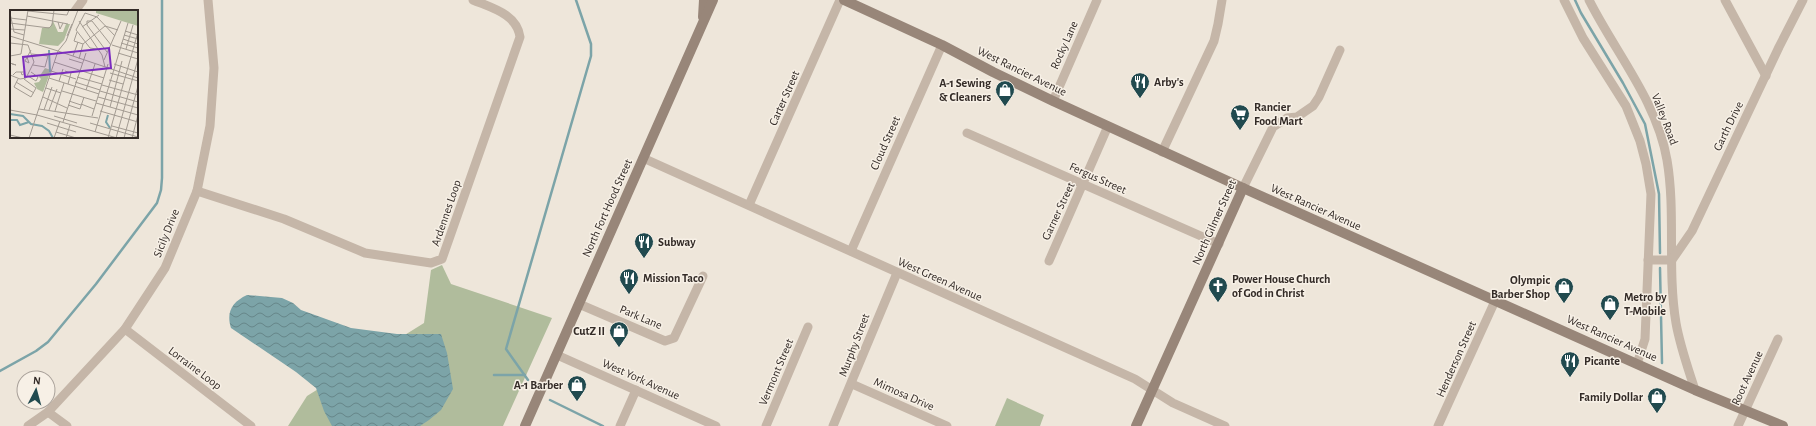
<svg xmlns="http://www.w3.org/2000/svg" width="1816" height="426" font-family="'Alegreya Sans',sans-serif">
  <defs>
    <pattern id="water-waves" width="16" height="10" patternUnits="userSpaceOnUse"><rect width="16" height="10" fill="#7ca4a8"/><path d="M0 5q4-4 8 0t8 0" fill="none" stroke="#668689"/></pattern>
  </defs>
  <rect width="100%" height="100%" fill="#eee6da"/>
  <!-- green -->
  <g fill="#b0bc9c">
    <polygon points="442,265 451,284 552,318 503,426 288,426 307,396 424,323 431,270"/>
    <polygon points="1007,398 1044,415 1040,426 995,426"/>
  </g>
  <!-- water -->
  <path fill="url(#water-waves)" d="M247,295L282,298L293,303L301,310L351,328L397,334H441L447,353L453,389L441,410L429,420L420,426H332L324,411L316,388L296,372L231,328C226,312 232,302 247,295Z"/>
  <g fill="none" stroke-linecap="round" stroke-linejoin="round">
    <!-- stream -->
    <g stroke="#7ca4a8" stroke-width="2.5">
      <polyline points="1575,0 1581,13 1623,83 1645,124 1659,194 1660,253"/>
      <polyline points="1660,268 1662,363"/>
      <polyline points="0,371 36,351 48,342 96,284 157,203 161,190 162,178 162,0"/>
      <polyline points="494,375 525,375"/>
      <polyline points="528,380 506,349 591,56 591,44 576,0"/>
      <polyline points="550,400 603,426"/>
    </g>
    <!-- street -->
    <g stroke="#c5b6a8" stroke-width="9">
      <polyline points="1564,0 1583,38 1626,106 1640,141 1646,164 1651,194 1645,339 1637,364"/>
      <path d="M1589,0C1615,52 1657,101 1667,160C1676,213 1667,269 1676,323C1680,346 1688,368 1695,390"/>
      <polyline points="1725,0 1766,76"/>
      <polyline points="75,11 83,0"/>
      <polyline points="1053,101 1097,0"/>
      <polyline points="967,133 1219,244"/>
      <polyline points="1162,152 1214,41 1218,24 1222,0"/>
      <polyline points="643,158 1135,379 1173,403 1225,426"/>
      <polyline points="1243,188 1273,127 1287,118 1297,117 1313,106 1319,97 1340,50"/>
      <path d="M197,191L284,219L365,253L431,263L442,259L520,37C517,14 492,8 473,0"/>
      <polyline points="749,205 840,0"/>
      <polyline points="851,251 942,45"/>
      <polyline points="1648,260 1672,260 1692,231 1779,47 1803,0"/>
      <polyline points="1049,261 1108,126"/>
      <polyline points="579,304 665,341 674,338 703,276"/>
      <polyline points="125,329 251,426"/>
      <polyline points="557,355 716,426"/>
      <polyline points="852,384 947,426"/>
      <polyline points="48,412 67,426"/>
      <polyline points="28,426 48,412 125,329 165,268 197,191 210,126 214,68 208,0"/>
      <polyline points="620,426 636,390"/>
      <polyline points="766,426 808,327"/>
      <polyline points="833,426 897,273"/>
      <polyline points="1438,426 1495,301"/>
      <polyline points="1738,426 1778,339"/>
    </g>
    <!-- secondary -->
    <g stroke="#988679" stroke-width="10">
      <polyline points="844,0 942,45 993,72 1053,101 1243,188 1695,390 1783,426"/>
      <polyline points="703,17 704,0"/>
      <polyline points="525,426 713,0"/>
      <polyline points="1136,426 1243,188"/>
    </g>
  </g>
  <!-- icons -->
  <defs>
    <symbol id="restaurant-pin" viewBox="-11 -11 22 30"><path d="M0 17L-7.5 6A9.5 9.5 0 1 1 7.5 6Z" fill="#214a4f" stroke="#f7f0e6"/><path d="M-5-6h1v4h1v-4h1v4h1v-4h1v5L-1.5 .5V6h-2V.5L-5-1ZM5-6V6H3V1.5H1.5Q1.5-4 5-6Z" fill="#fff"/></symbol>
    <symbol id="shop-pin" viewBox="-11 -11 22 30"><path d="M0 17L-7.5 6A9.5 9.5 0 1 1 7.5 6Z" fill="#214a4f" stroke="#f7f0e6"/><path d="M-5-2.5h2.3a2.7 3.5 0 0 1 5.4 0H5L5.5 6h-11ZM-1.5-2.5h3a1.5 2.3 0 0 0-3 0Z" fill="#fff"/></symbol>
    <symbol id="supermarket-pin" viewBox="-11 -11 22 30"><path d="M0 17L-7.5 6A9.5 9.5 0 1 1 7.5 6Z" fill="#214a4f" stroke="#f7f0e6"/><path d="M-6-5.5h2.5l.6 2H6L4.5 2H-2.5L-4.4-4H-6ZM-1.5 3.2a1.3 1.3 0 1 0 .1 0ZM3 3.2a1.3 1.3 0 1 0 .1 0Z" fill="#fff"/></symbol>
    <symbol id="church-pin" viewBox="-11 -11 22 30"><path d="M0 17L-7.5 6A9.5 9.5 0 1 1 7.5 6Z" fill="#214a4f" stroke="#f7f0e6"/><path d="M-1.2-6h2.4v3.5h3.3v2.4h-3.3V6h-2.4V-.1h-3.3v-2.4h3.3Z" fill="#fff"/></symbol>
  </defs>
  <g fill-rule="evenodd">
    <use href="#restaurant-pin" x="1129" y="71" width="22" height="30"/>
    <use href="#shop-pin" x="994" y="79" width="22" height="30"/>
    <use href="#supermarket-pin" x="1229" y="103" width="22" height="30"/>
    <use href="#restaurant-pin" x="633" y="231" width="22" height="30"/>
    <use href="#restaurant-pin" x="618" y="267" width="22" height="30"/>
    <use href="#church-pin" x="1207" y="275" width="22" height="30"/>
    <use href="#shop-pin" x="1553" y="276" width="22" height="30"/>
    <use href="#shop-pin" x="1599" y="293" width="22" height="30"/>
    <use href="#shop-pin" x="608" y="320" width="22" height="30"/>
    <use href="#restaurant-pin" x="1559" y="350" width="22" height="30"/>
    <use href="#shop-pin" x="566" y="374" width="22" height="30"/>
    <use href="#shop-pin" x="1646" y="386" width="22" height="30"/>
  </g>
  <g text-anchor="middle" stroke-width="3" stroke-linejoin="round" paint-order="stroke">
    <!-- street labels -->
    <g font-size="12" fill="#332b27" stroke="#f7f0e6">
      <text transform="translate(1064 45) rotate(-66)" y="4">Rocky Lane</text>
      <text transform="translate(1022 71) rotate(26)" y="4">West Rancier Avenue</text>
      <text transform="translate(784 98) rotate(-66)" y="4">Carter Street</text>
      <text transform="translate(1665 119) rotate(69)" y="4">Valley Road</text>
      <text transform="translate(1728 126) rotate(-64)" y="4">Garth Drive</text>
      <text transform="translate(885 143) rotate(-66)" y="4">Cloud Street</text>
      <text transform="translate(1098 178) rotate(24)" y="4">Fergus Street</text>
      <text transform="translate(1316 207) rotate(24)" y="4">West Rancier Avenue</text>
      <text transform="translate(607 208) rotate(-66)" y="4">North Fort Hood Street</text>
      <text transform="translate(1058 211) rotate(-65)" y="4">Garner Street</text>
      <text transform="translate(446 213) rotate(-71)" y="4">Ardennes Loop</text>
      <text transform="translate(1214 222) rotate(-66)" y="4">North Gilmer Street</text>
      <text transform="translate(166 233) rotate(-68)" y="4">Sicily Drive</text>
      <text transform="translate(940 279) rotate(24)" y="4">West Green Avenue</text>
      <text transform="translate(641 317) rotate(23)" y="4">Park Lane</text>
      <text transform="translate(1612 338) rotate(24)" y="4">West Rancier Avenue</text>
      <text transform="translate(854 345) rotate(-69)" y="4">Murphy Street</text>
      <text transform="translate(1456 359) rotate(-66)" y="4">Henderson Street</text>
      <text transform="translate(195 368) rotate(37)" y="4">Lorraine Loop</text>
      <text transform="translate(776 372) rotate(-67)" y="4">Vermont Street</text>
      <text transform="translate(1747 378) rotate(-65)" y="4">Root Avenue</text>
      <text transform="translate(641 379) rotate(24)" y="4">West York Avenue</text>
      <text transform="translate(904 394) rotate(24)" y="4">Mimosa Drive</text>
    </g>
    <!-- poi labels -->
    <g font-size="12" font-weight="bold" fill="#332b27" stroke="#f7f0e6" text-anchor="start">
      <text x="1154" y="86">Arby's</text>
      <text x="991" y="87" text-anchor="end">A-1 Sewing<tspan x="991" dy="14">&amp; Cleaners</tspan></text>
      <text x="1254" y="111">Rancier<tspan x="1254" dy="14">Food Mart</tspan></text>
      <text x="658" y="246">Subway</text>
      <text x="643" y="282">Mission Taco</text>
      <text x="1232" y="283">Power House Church<tspan x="1232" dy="14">of God in Christ</tspan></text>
      <text x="1550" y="284" text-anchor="end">Olympic<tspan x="1550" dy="14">Barber Shop</tspan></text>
      <text x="1624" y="301">Metro by<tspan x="1624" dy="14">T-Mobile</tspan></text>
      <text x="605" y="335" text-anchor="end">CutZ II</text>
      <text x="1584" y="365">Picante</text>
      <text x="563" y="389" text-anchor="end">A-1 Barber</text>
      <text x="1643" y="401" text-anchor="end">Family Dollar</text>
    </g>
  </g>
  <!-- overview -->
  <g transform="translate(10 10)">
    <rect width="128" height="128" fill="#eee6da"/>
    <path d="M86,0H128V16L86,3ZM43,11L48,22H53L56,14H60L54,30L48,36L29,34L32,18L40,17ZM35,58L41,60L33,82L27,79L24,73L29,72L31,69L29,67Z" fill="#b0bc9c"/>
    <path fill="none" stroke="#7ca4a8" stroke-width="2" d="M39,40L40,62M0,104L13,106L21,114L32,116L39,121L43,128M98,105L96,112L100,118M0,110H7L10,115L19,112"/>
    <path fill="none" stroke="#a39b92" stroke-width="1" d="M18,1L57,5L59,0M0,3L4,22L14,25M17,6L58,14M0,8L17,10M69,11L92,45L95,57M48,12L50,19L53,13M0,13L39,18L42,15L44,0M72,17L89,5M0,19L15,20M115,21L128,25M67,22L64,31L73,34M114,25L128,29M0,26L48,41M57,26L62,14M113,29L128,34M0,33L18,35L24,52L16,68L10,69L0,65M111,33L128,38M73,34L95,16L108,20M102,35L128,43M87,39L80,38L66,20L75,3L87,7L105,26M116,39L123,15M48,41L56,31L68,0M97,42L77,15V11H82L101,35M108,43L128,49M22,44L38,46L35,57L23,55M0,46L11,44L18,0M63,46L68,32M17,47L19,53L15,51L21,40M59,49L72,53M69,49L73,34M94,50L111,11M0,52L2,54L6,55L0,53M44,52L94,68M104,54L128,62M41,61L66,69M55,61L61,63L58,74M100,63L128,71M3,65L6,62H14L15,63L12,65L11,62M18,66L26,71L28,67L21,62M67,67L92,74M39,68L89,84M8,69L4,77L21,87L26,78L14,69M99,70L113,74M49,71L53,59M6,72L24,83M65,72L90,80M92,75L128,85M36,78L51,83M76,80L85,54M52,81L86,91M90,81L128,92M33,87L57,98M88,87L128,98M59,91L71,95M86,93L128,105M71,94L84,99M58,95L70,99L74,87M100,97L112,51M29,99L88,108M0,100L27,105L107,128M34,100L42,77M39,100L47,79M45,101L54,73M90,101L128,112M44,106L67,113M82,106L98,54M53,112L76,43M37,113L66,122M80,113L128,127M102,116L128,123M46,122L66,128M85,122L118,13M0,125L13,128M19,128L48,41L128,68M44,128L50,111M56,128L60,115M98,128L128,22M106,128L128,49M114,128L128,76M122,128L128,105"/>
    <path fill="#7b2cbf" fill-opacity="0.15" stroke="#7b2cbf" stroke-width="2" d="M99,38L101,58L15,67L13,47Z"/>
    <rect width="128" height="128" fill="none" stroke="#332b27" stroke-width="2"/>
  </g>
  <!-- north arrow -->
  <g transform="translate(36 390) rotate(6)"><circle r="19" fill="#f7f0e6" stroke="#a9a19a"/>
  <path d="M0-3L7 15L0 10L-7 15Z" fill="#214a4f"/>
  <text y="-6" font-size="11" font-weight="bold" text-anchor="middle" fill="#332b27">N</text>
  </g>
</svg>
